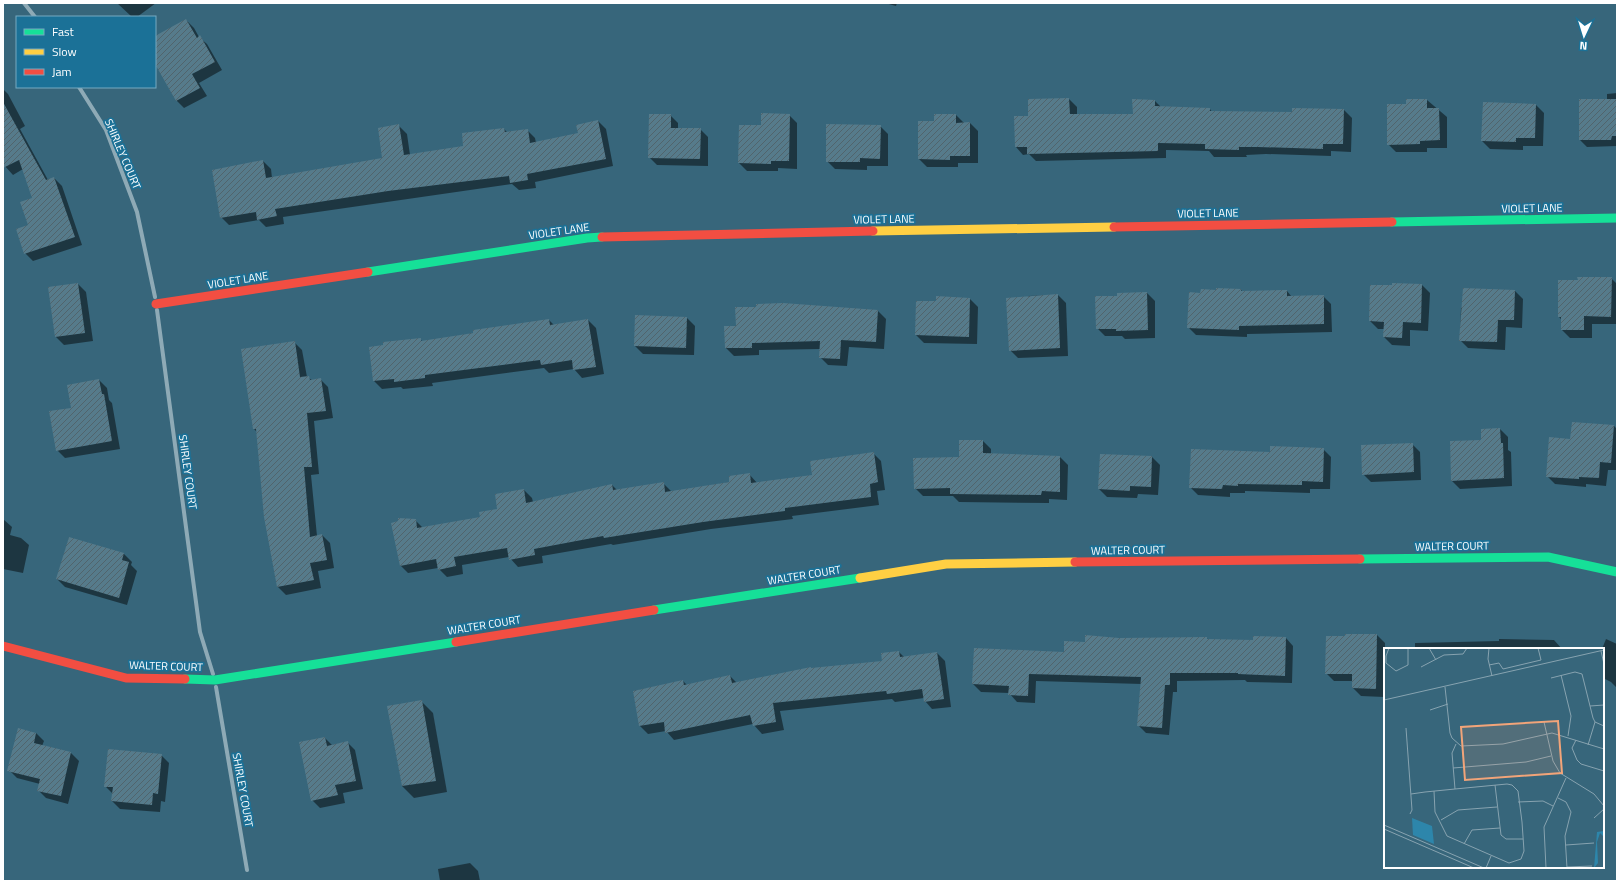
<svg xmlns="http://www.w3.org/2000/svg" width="1620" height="884" font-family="'Titillium Web',sans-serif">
  <defs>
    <pattern id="building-hatch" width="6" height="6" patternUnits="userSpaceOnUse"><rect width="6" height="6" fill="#567b8b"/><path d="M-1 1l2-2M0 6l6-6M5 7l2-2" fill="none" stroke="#51646c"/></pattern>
  </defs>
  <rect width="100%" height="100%" fill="#37667b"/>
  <!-- shadow -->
  <g fill="#0007">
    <polygon points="117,3 156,3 137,17 132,17"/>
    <polygon points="885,3 897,3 896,6"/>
    <polygon points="186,20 194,28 199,37 207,44 222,70 199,83 207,96 184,108 176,100 155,62 155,38"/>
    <polygon points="3,89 8,94 25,126 20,129 48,180 54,178 62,186 82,245 33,261 25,253 33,198 23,169 13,175 3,164"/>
    <polygon points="1617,93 1617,146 1587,147 1580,140 1607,100 1607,94"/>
    <polygon points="1069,99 1077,107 1077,115 1134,115 1155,101 1162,108 1210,109 1212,112 1293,113 1344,110 1352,118 1351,152 1331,151 1331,156 1266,154 1246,155 1247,157 1214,157 1209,151 1166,150 1166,158 1036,161 1029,154 1023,155 1016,147 1030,117"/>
    <polygon points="1427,100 1447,117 1447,148 1427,148 1427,152 1396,152 1388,144 1407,105"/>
    <polygon points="1536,105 1544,113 1543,146 1523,146 1523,150 1490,149 1482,141"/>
    <polygon points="670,115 678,123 678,129 700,129 708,137 708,166 657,165 649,157"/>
    <polygon points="789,115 797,123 797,169 778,168 778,171 747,171 739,163 762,126"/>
    <polygon points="956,115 964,123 970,123 978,131 978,163 958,163 958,167 927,167 919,159 919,122 935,122"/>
    <polygon points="598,121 606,129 613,166 535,182 536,188 519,190 512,184 283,217 284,224 266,227 259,220 229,225 221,217 263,161 271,169 272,178 384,159 399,126 407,134 410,155 465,147 504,129 507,132 527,130 535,138 536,143 579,134"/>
    <polygon points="880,126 888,134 888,166 867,166 867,170 835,169 827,161"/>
    <polygon points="1611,278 1617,284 1617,324 1592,324 1592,338 1570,338 1562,330 1562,320 1559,317"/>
    <polygon points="78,284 86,292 93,341 64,345 56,337 50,288"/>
    <polygon points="1422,285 1430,293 1428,331 1410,330 1410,346 1392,345 1384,337 1385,329 1378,329 1370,321"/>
    <polygon points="1241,290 1243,292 1287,291 1292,297 1323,296 1331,304 1332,332 1247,334 1247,337 1196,335 1188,327"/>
    <polygon points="1515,291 1523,299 1522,328 1506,327 1505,350 1468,348 1460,340 1461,308"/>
    <polygon points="1147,293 1155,301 1155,338 1125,339 1122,336 1105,336 1097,328 1118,297"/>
    <polygon points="1058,295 1066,303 1068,356 1018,358 1010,350 1028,296"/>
    <polygon points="970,299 978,307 977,344 924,343 916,335 917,302 937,302"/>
    <polygon points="757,308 878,311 886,319 884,349 849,347 847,366 828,365 820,357 820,349 759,350 759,355 734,356 726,348 737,327"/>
    <polygon points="687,318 695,326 694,355 643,354 635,346"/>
    <polygon points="549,320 554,325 588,320 596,328 604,374 582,378 574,369 549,373 544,368 432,383 433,386 403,389 401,387 382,389 374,381 420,339 423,342"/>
    <polygon points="294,342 302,350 307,377 312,380 320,379 328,387 333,418 314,421 319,474 311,475 317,536 322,535 330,543 334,568 318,571 321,588 286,595 278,587 257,432 254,429"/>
    <polygon points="99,380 107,388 109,400 112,403 120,449 65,458 57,450 72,408"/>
    <polygon points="1614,426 1617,429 1617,470 1608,470 1606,486 1586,484 1586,487 1555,484 1547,476 1571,440"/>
    <polygon points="1500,429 1508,437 1508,450 1511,452 1512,486 1460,489 1452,481 1482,441 1482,430"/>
    <polygon points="983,441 991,449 991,454 1060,457 1068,465 1067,500 1049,499 1049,503 959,502 953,496 923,496 915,488"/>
    <polygon points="1412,444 1420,452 1421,480 1371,482 1363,474"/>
    <polygon points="1323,449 1331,457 1330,489 1310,489 1310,493 1245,491 1245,493 1230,493 1230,497 1198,495 1190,487 1271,453"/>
    <polygon points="873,453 881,461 885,490 877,491 879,505 792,516 793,519 711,529 613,545 611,544 542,556 543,563 518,567 509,557 462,565 463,574 447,577 438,568 408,573 400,565 415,520 423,528 481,518 498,509 524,490 532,498 533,502 612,485 617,490 663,483 672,492 730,482 749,474 758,484 813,476"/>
    <polygon points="1152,457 1160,465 1158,495 1138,494 1137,498 1107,497 1099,489"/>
    <polygon points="3,519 12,527 10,535 21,538 29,545 23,573 3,569"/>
    <polygon points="69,538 124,554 132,562 131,565 137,571 127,605 65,587 57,579"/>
    <polygon points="1346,635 1377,635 1385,643 1384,697 1361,696 1353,688 1353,681 1334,681 1326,673"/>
    <polygon points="1119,638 1206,638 1209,640 1254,641 1286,638 1293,646 1292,683 1247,682 1245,680 1177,681 1177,692 1173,692 1169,735 1146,733 1138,725 1142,684 1036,681 1035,703 1017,702 1009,693 981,692 973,684 1065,654 1086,643"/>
    <polygon points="1499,639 1554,640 1562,649 1415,649 1415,643 1499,641"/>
    <polygon points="1606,639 1617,644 1617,688 1611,682 1603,678 1602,649"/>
    <polygon points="899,652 904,657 937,653 945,661 951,707 932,709 925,701 924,698 895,702 892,699 780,711 784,730 762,734 753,724 674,740 666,731 648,734 640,726 634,691 683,681 687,685 730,676 737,683 811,668 812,669 883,662"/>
    <polygon points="421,701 433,713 447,792 414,798 402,786"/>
    <polygon points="36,733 44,741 42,746 71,753 79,761 68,804 46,798 38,790 40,784 17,778 9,770"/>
    <polygon points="325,738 332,745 347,742 355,750 363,789 343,793 345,803 320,808 312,800"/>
    <polygon points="161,755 169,763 165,802 161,801 160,812 120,809 112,801 113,794 105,786"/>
    <polygon points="470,863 478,871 480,881 440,881 438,869"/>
  </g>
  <!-- building -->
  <g fill="url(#building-hatch)">
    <polygon points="186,19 197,38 200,35 215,62 192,74 200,88 176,101 155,64 155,36"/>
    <polygon points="1069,98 1070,114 1133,114 1132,99 1155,100 1155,106 1210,108 1210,111 1292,112 1292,108 1344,109 1343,144 1323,144 1323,149 1258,147 1239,147 1239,150 1205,149 1205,144 1158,143 1158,151 1027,154 1027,147 1015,147 1014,116 1028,116 1028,99"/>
    <polygon points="1406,99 1427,99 1427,108 1439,108 1440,140 1420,141 1420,144 1387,145 1387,104 1406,104"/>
    <polygon points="1579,99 1617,99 1617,136 1612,136 1611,140 1579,140"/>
    <polygon points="3,102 46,180 54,177 75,237 24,254 16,229 28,225 20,202 32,198 19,160 3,168"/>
    <polygon points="1483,102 1536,104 1535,138 1516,138 1516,142 1481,141"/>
    <polygon points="761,113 790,114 789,161 771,161 771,164 738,163 739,125 761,125"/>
    <polygon points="649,114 671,114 671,128 701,128 700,159 648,158"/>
    <polygon points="934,114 956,114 956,123 970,122 970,156 950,156 950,160 918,159 918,121 934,121"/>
    <polygon points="598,120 606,159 527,174 528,180 510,183 509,176 388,191 275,209 277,216 257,220 256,212 220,218 212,170 263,160 266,178 382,158 378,128 399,124 404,155 463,146 462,133 504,128 505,132 528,129 530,143 578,133 576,125"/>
    <polygon points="826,124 881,125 880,159 860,158 860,162 826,162"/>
    <polygon points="1577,277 1612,277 1611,317 1584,316 1584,330 1561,330 1561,317 1558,317 1558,280 1578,280"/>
    <polygon points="78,283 85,333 55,337 48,287"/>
    <polygon points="1392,283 1422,284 1421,323 1403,322 1402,338 1383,337 1384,322 1369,321 1370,285 1392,285"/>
    <polygon points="1216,288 1241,289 1241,291 1287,290 1287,296 1324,295 1324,324 1239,326 1239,330 1187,328 1189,292 1200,293 1201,289 1216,290"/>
    <polygon points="1463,288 1515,290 1514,320 1498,320 1497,342 1459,341"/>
    <polygon points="1147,292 1148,330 1116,331 1116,329 1096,329 1095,296 1117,296 1117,293"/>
    <polygon points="1058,294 1060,348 1009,351 1006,298"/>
    <polygon points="936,296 970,298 969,337 915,335 916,301 936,301"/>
    <polygon points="783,303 878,310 876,342 841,340 840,359 819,358 820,341 752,343 752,348 725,348 724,326 736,326 735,307 756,307 756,304"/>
    <polygon points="635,315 687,317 686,348 634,346"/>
    <polygon points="549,319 550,325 588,319 596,367 573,370 572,360 541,365 540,360 425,375 425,378 394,382 394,379 373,381 369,347 383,345 383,342 421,338 421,341 473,333 473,330"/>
    <polygon points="295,341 300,377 309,376 310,380 321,378 326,411 307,413 312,467 304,467 310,537 322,534 327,560 310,563 314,580 277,587 264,517 256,429 253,429 241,349"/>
    <polygon points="99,379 102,394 104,394 112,441 56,451 49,411 71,408 67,385"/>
    <polygon points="1572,422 1614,425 1611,463 1600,462 1599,478 1579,477 1579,479 1546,477 1549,437 1570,439"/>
    <polygon points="1500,428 1501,443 1503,443 1504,478 1451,481 1450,441 1481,440 1481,429"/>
    <polygon points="959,440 983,440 983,453 1060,456 1060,492 1042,491 1041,495 950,494 950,488 914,489 913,458 959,457"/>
    <polygon points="1413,443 1414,472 1362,475 1361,445"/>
    <polygon points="1270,446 1324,448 1323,482 1302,481 1302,485 1238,484 1238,486 1223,485 1222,489 1189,488 1191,449 1270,452"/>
    <polygon points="874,452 878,482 870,484 871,497 785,508 785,511 703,522 604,538 603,536 534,549 535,555 509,560 507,548 454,557 456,566 438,570 436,559 400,566 391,523 398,521 398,518 416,519 417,528 480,517 479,512 497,509 495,494 524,489 526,503 612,484 613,490 664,482 665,492 729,482 729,476 750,473 751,483 812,475 810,461"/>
    <polygon points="1100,454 1152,456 1151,487 1130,486 1130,491 1098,489"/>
    <polygon points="69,537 124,553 122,560 129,562 119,598 56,579"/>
    <polygon points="1345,634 1377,634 1376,689 1352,688 1352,674 1325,674 1326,636 1345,636"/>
    <polygon points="1085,635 1119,638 1207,637 1207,639 1253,640 1253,636 1286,637 1285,676 1238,674 1238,673 1170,673 1170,685 1165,685 1162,728 1137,726 1141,677 1029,674 1028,696 1008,695 1009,686 972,684 974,648 1064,652 1064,641 1085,642"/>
    <polygon points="899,651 900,657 937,652 944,699 924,702 922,689 887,694 886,691 773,703 776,722 753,726 750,715 665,733 664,722 639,726 633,691 683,680 684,685 730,675 732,683 811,667 811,668 882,661 881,653"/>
    <polygon points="422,700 436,781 402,786 387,706"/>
    <polygon points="18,728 36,733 34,743 71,752 61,796 37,791 40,779 7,771"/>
    <polygon points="325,737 327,746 348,741 356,781 335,785 338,795 311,801 299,742"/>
    <polygon points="108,749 162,754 158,794 153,793 152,805 111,801 113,787 104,787"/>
  </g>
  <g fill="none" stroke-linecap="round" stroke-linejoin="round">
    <!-- street -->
    <g stroke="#8eaab6" stroke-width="4">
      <polyline points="24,3 35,17"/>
      <polyline points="79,87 106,130 137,212 155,297"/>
      <polyline points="157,310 200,632 213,674"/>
      <polyline points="216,687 247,870"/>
    </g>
    <!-- fast -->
    <g stroke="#16e098" stroke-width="9">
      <polyline points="1392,222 1617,218"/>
      <polyline points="368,272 587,238 602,237"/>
      <polyline points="1360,559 1548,557 1617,572"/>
      <polyline points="654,610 860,578"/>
      <polyline points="185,679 215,680 456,642"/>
    </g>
    <!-- slow -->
    <g stroke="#ffcf43" stroke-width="9">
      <polyline points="873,231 1114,227"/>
      <polyline points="860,578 946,564 1075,562"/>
    </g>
    <!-- jam -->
    <g stroke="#f24e42" stroke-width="9">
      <polyline points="1114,227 1392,222"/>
      <polyline points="602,237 873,231"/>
      <polyline points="156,304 368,272"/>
      <polyline points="1075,562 1360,559"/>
      <polyline points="456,642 654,610"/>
      <polyline points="3,646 126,678 185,679"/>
    </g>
  </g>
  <g text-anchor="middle" stroke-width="3.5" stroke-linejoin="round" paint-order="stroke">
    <!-- street labels -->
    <g font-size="11" fill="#fff" stroke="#1b7197">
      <text transform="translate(123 154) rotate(67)" y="4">SHIRLEY COURT</text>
      <text transform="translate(1532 208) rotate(-1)" y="4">VIOLET LANE</text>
      <text transform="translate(1208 213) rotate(-1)" y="4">VIOLET LANE</text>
      <text transform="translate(884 219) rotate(-1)" y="4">VIOLET LANE</text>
      <text transform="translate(559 231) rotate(-8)" y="4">VIOLET LANE</text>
      <text transform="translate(238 280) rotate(-9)" y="4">VIOLET LANE</text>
      <text transform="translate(188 472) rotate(82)" y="4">SHIRLEY COURT</text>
      <text transform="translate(1452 546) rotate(-1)" y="4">WALTER COURT</text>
      <text transform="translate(1128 550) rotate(-1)" y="4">WALTER COURT</text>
      <text transform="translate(804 575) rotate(-9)" y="4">WALTER COURT</text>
      <text transform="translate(484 625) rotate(-9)" y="4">WALTER COURT</text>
      <text transform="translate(166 666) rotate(2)" y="4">WALTER COURT</text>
      <text transform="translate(243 790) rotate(80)" y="4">SHIRLEY COURT</text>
    </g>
  </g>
  <!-- overview -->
  <g transform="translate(1384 648)">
    <rect width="220" height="220" fill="#37667b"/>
    <path d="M28,170L48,178L50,196L29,187Z" fill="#2d86ab"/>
    <path d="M220,183V189L216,185L213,194L214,215L210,220L213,184Z" fill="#2d86ab"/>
    <path fill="none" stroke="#87a3b0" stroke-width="1" d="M5,0L2,8V15L12,23L24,17V0M45,0L52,12M105,0L104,11L108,28M217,3L220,16M105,17L115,15L119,21L157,12L154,0M37,19L60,7L79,6L83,0M177,27L187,68L184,88M167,30L191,24L198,26L209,70L211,74L220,78M61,39L66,85L68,90L77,98L119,96L168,85L220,101M0,52L220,2M206,58L220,57M46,62L64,56M160,74L169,113L176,125L210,146L220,158M22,80L28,162L26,166M192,92L188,100L193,112L197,116L220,123M204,97L211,74M69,120L142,114L167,108M111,137L117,187L122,191H139M71,141L68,105L72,96M27,146L41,144L71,141L123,136L128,137L134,143L138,174L140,203L137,211L125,215L63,188L51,164L50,143M174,150L182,154L187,164L181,188L183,220M134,154L159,153L169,158M210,170L220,161M57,172L74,162L113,159M0,177L100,220M0,181L90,220M80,196L88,182L116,180M182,197L210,195M183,219L208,218M102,220L107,208M162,220L160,179L182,130"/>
    <path fill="#f2a479" fill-opacity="0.15" stroke="#f2a479" stroke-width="2" d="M174,73L178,125L81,132L77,79Z"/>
    <rect width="220" height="220" fill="none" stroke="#fff" stroke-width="2"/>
  </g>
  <!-- border -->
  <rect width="1620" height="884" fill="none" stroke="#ffffff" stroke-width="8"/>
  <!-- legend -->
  <rect x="16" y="16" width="140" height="72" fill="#1b7197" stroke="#76aac1"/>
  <rect x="24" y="29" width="20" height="6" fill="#16e098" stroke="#76aac1"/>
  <text x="52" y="36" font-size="12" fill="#ffffff">Fast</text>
  <rect x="24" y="49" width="20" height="6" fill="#ffcf43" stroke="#76aac1"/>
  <text x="52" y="56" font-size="12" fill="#ffffff">Slow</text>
  <rect x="24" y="69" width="20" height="6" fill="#f24e42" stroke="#76aac1"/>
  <text x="52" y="76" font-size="12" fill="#ffffff">Jam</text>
  <!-- north arrow -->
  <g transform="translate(1584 36) rotate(184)" stroke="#1b7197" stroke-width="3" paint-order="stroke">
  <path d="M0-3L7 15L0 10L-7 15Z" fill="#ffffff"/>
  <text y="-6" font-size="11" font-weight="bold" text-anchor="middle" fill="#ffffff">N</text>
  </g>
</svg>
